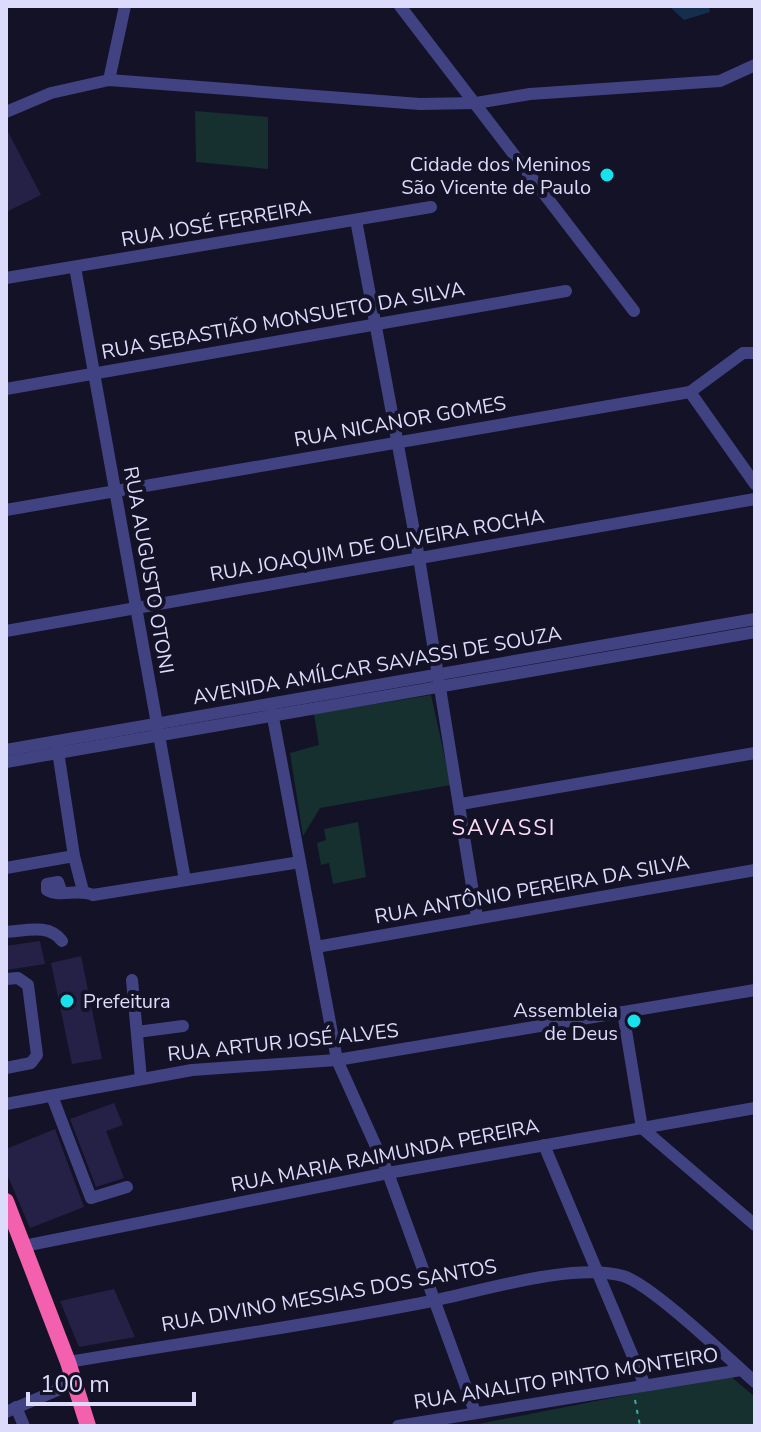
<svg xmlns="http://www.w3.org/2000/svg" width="761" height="1432" font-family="'Nunito Sans',sans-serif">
  <rect width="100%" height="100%" fill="#141227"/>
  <!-- green -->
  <g fill="#15302e">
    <polygon points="195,111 268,117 268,169 196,162"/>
    <polygon points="431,695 451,785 320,808 303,836 290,753 319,745 314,714"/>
    <polygon points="358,822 366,877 333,884 329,863 321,865 317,843 326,840 324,829"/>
    <polygon points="729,1375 755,1397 755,1426 468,1426"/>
  </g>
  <!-- water -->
  <polygon fill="#152e4d" points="669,6 709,6 710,12 684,20"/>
  <!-- building -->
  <g fill="#252046">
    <polygon points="6,128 41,195 6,212"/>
    <polygon points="40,941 45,964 6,970 6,946"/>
    <polygon points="81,956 102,1059 72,1064 51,963"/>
    <polygon points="114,1103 123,1125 106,1131 124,1178 96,1187 70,1119"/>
    <polygon points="55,1129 84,1207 30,1228 6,1172 6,1149"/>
    <polygon points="114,1289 135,1337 79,1347 60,1301"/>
  </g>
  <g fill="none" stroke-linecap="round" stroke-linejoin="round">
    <!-- path -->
    <polyline stroke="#3ab0a3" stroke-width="2" stroke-dasharray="4 6" stroke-linecap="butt" points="635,1400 640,1426"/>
    <!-- minor -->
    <g stroke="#414282" stroke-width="12">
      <polyline points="400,6 634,311"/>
      <polyline points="109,80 125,6"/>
      <polyline points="6,112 51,93 109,80 420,104 476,103 530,94 720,81 755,65"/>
      <polyline points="356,220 419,558 477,917"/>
      <polyline points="75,267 185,880"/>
      <polyline points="6,278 431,207"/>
      <polyline points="6,389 566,291"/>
      <polyline points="690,392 755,484"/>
      <polyline points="6,510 690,392 743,353 755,353"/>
      <polyline points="6,631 755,499"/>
      <polyline points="272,712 337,1060 388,1173 475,1412"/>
      <polyline points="57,745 74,856 83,891"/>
      <polyline points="6,750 755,619"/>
      <polyline points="6,762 755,632"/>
      <polyline points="461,804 755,753"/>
      <polyline points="6,868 74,856"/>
      <path d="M62,893L58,882L47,884V890C61,898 78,888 93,895L300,862"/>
      <path d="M6,932C25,931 49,923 62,941"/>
      <polyline points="316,947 755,870"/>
      <polyline points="6,979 18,978 28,985 37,1055 31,1063 6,1068"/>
      <polyline points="132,980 141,1079"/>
      <polyline points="623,1012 642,1128 755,1225"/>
      <polyline points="137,1032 183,1026"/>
      <polyline points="52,1096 91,1198 127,1187"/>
      <polyline points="6,1104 192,1070 337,1060 755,990"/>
      <polyline points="544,1145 644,1383"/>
      <polyline points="24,1246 388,1173 755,1108"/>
      <path d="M68,1362C189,1342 311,1325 432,1301C482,1291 573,1262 623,1276C651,1284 729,1359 755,1382"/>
      <polyline points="16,1407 24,1426"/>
      <polyline points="6,1412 74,1383"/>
      <polyline points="398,1426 741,1370"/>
    </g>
    <!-- highway -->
    <polyline stroke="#f260ae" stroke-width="16" points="6,1201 68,1362 88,1426"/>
  </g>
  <!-- markers -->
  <g fill="#17e2ec" stroke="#141227" stroke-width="3">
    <circle cx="607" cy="175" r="8"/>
    <circle cx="67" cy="1001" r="8"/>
    <circle cx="634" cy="1021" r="8"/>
  </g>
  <g text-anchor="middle" stroke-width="8" stroke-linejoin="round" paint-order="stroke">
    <!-- poi labels -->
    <g font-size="20" fill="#dddbfc" stroke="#141227" text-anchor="end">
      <text x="591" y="171">Cidade dos Meninos<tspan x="591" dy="23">São Vicente de Paulo</tspan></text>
      <text x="83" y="1008" text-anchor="start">Prefeitura</text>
      <text x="618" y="1017">Assembleia<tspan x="618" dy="23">de Deus</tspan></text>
    </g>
    <!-- street labels -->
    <g font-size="20" fill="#dddbfc" stroke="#141227">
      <text transform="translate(216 223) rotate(-10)" y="7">RUA JOSÉ FERREIRA</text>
      <text transform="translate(283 320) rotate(-10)" y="7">RUA SEBASTIÃO MONSUETO DA SILVA</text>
      <text transform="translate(400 421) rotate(-10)" y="7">RUA NICANOR GOMES</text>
      <text transform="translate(377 545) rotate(-10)" y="7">RUA JOAQUIM DE OLIVEIRA ROCHA</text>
      <text transform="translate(149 570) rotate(80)" y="7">RUA AUGUSTO OTONI</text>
      <text transform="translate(377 665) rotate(-10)" y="7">AVENIDA AMÍLCAR SAVASSI DE SOUZA</text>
      <text transform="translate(532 889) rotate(-10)" y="7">RUA ANTÔNIO PEREIRA DA SILVA</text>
      <text transform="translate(283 1042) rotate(-6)" y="7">RUA ARTUR JOSÉ ALVES</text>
      <text transform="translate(385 1155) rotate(-11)" y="7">RUA MARIA RAIMUNDA PEREIRA</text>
      <text transform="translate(329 1295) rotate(-10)" y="7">RUA DIVINO MESSIAS DOS SANTOS</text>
      <text transform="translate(566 1378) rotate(-9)" y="7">RUA ANALITO PINTO MONTEIRO</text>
    </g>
    <!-- neighbourhood labels -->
    <g font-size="22" letter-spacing="2" fill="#fcdcf2" stroke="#141227">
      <text x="504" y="835">SAVASSI</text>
    </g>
  </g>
  <!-- border -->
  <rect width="761" height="1432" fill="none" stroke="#dddbfc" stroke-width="16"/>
  <!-- scale -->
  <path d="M28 1392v12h166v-12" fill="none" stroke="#dddbfc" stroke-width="4"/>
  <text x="40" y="1392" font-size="24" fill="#dddbfc" stroke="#141227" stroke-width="6" paint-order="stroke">100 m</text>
</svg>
